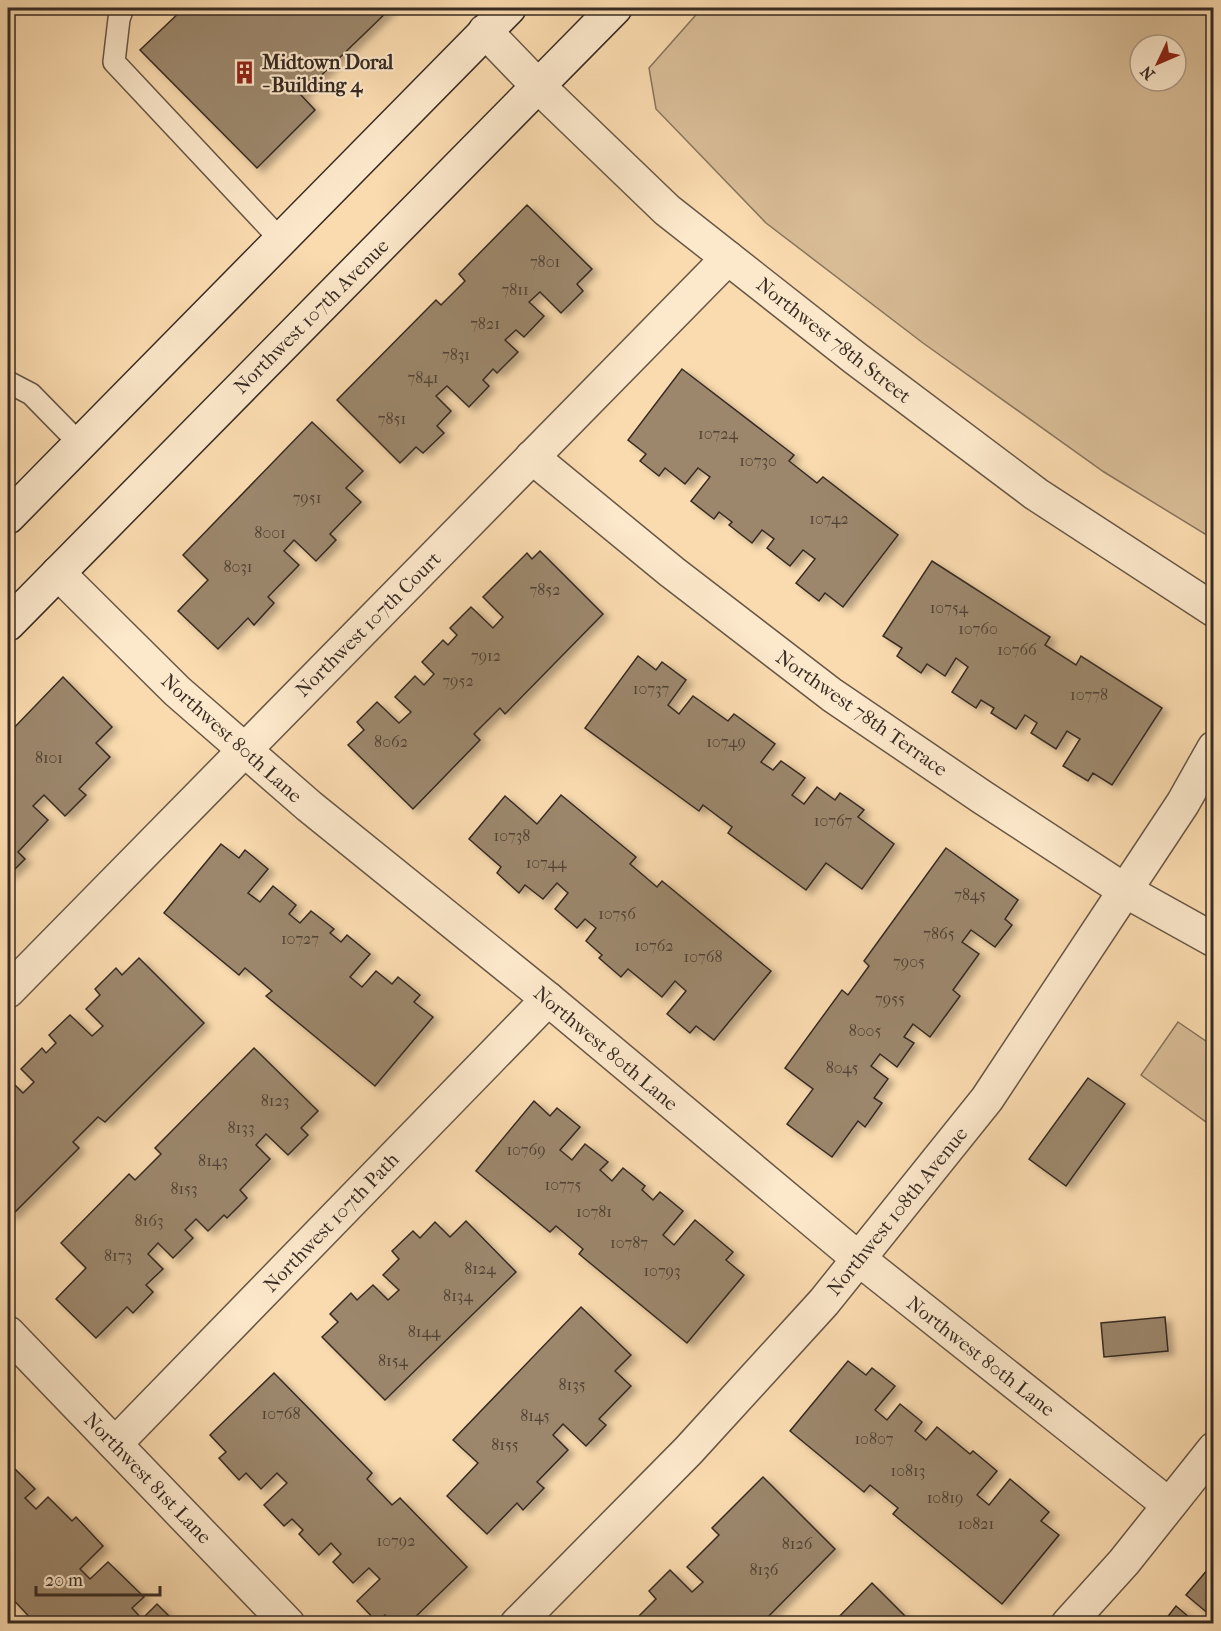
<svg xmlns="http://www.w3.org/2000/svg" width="1221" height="1631" font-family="'IM FELL French Canon',serif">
  <defs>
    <filter id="shadow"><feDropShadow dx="6" dy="4" stdDeviation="3" flood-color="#0004"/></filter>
  </defs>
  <rect width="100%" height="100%" fill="#fadbaf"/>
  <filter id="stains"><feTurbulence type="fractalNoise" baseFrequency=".00333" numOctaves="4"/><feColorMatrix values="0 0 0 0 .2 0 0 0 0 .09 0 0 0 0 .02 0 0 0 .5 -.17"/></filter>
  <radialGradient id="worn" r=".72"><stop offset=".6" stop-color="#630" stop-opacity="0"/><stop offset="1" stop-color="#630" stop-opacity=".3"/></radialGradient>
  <!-- green -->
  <g fill="#d9bd97" stroke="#88745d" stroke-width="1.5" fill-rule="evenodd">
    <path d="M702,8H1213V539L1104,472L923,343L766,223L656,109L649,68ZM1140,45H1176V81H1140Z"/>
    <polygon points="1178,1022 1213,1046 1213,1127 1141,1075"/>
  </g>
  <!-- building -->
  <g fill="#9c876c" stroke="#372b23" stroke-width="1.5" filter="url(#shadow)">
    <polygon points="184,8 391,8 301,95 315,110 257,168 140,50"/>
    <polygon points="527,205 592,269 577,284 583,291 561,313 540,292 529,302 544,316 524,337 516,330 505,340 518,352 497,373 493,369 483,380 489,386 469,407 447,386 436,396 451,411 437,426 444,433 423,453 416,447 400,463 337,400 436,300 441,305 465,281 459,274"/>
    <polygon points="682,369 794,455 789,461 817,483 823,477 898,535 843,607 825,593 819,601 796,583 815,559 803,550 790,566 767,548 774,539 762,530 752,543 729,525 732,522 719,512 714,519 691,501 710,477 698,468 685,484 665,468 659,476 640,461 646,454 628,440"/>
    <polygon points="312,422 363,471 346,488 361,502 330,534 336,540 316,561 294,540 284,551 299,565 268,597 274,603 254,625 248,618 218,649 178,611 208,580 183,555"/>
    <polygon points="540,551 603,614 505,714 500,708 474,734 480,740 413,809 348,745 364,730 357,722 377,702 399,723 411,712 395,697 415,676 424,685 434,674 422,662 443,640 448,645 457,635 450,628 471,607 493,628 503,617 483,597 527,553 532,559"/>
    <polygon points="932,561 1050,637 1045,645 1076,665 1081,656 1162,708 1112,785 1093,773 1088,781 1063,766 1080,739 1067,731 1056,749 1031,733 1037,723 1025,715 1016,729 991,713 994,708 981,700 976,708 952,692 968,667 956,658 945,676 927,664 921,673 897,656 902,648 883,636"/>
    <polygon points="638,656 656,670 662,662 686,680 668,705 679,714 693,696 728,721 734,714 775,744 761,762 773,770 781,761 805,778 792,795 804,804 817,787 835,800 840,793 864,810 858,817 894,844 862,889 826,863 806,890 728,833 732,827 703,805 699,811 585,728"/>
    <polygon points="63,677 112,727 96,743 110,757 79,789 86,795 65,816 44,795 33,806 48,820 18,852 25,859 8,876 8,734"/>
    <polygon points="561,795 636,857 630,864 657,887 662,881 771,971 714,1040 696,1026 690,1033 667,1014 686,991 675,981 662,997 628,969 621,977 599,958 602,955 586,941 596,928 585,919 577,928 555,909 568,893 557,883 543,899 525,885 519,893 497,873 501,867 469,839 505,796 537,824"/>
    <polygon points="221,844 239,858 245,850 268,869 248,893 260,902 273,886 296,905 289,914 300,923 311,911 334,929 330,933 341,942 347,935 370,954 350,977 362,987 376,971 392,984 398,977 420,995 414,1002 433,1017 375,1086 266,996 272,991 245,968 239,975 164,913"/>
    <polygon points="946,848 1018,900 1005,919 1012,925 995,947 971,930 962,942 979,954 953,990 960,996 930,1037 913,1024 904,1037 914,1043 897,1067 880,1054 871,1066 888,1079 874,1098 882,1103 865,1127 858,1121 832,1157 787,1124 813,1089 785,1068 842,990 848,995 869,966 864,961"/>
    <polygon points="139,958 204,1023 105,1122 98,1117 73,1142 79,1148 11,1216 8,1212 8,1092 15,1085 23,1093 34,1082 21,1069 42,1048 46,1053 56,1043 49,1035 70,1015 92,1036 103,1026 86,1009 100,995 95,989 116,968 122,975"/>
    <polygon points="254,1048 318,1111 301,1128 308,1135 288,1155 266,1134 256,1145 270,1159 240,1190 247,1198 227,1218 224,1215 208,1231 196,1219 185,1230 193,1238 173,1258 158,1243 148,1254 163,1269 146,1285 153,1292 133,1313 127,1307 96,1338 56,1299 86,1268 61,1243 129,1174 135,1180 161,1154 155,1148"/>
    <polygon points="1088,1078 1125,1104 1066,1186 1029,1159"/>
    <polygon points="534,1101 550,1116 557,1108 580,1127 560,1150 572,1160 585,1144 608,1162 600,1170 612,1181 623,1168 645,1186 642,1190 653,1200 660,1192 683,1211 663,1235 674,1245 695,1220 733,1252 726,1260 744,1275 687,1343 579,1254 583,1249 556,1226 550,1232 476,1171"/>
    <polygon points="466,1221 516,1272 385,1400 322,1337 338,1322 330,1314 351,1293 357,1300 373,1285 388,1300 399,1290 383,1275 399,1259 392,1251 413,1231 420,1238 435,1222 450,1237"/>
    <polygon points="581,1307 631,1355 615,1371 631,1386 599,1419 606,1425 586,1446 563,1424 553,1435 568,1450 537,1482 544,1488 523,1510 517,1503 487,1534 447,1496 478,1463 453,1440"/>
    <polygon points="1165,1317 1168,1351 1104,1357 1101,1323"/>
    <polygon points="848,1361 866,1375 872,1368 895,1386 875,1410 887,1420 900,1404 922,1422 915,1431 926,1440 937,1427 970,1454 973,1451 997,1471 977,1495 989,1505 1010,1479 1049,1512 1041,1521 1059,1535 1002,1604 893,1514 898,1508 870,1485 864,1492 790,1431"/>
    <polygon points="274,1373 372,1473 367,1479 392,1505 400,1498 467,1567 408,1624 393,1624 385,1615 377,1622 357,1601 380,1579 369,1568 353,1583 333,1562 341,1554 331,1543 319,1555 299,1534 303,1530 292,1519 284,1526 264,1505 287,1483 277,1473 261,1489 246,1473 239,1480 219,1458 226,1452 210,1435"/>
    <polygon points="14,1468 35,1489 25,1498 36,1509 48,1497 72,1521 76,1517 103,1546 80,1569 90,1579 108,1562 144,1597 132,1608 142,1619 157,1604 177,1624 36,1624 8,1594 8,1474"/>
    <polygon points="763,1477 835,1549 761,1624 631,1624 656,1599 649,1591 670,1570 692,1592 703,1582 687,1567 719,1535 712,1528"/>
    <polygon points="1214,1562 1214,1624 1202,1624 1210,1615 1186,1595"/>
    <polygon points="872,1583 913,1624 832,1624"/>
    <polygon points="1176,1606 1197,1624 1162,1624"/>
  </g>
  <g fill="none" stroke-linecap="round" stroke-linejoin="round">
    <defs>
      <g id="service">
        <polyline points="123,8 119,19 114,62 280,239"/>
        <polyline points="8,382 31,394 79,443"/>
      </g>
      <g id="minor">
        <polyline points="485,31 537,85 667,210 855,358 1036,494 1214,610"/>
        <polyline points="532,457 672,572 832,695 982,797 1124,890 1214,940"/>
        <polyline points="58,573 177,691 309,806 548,999 859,1259 1169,1505"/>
        <polyline points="8,991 728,258"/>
        <polyline points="8,1333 288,1624"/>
        <polyline points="115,1444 548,999"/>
        <polyline points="517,1624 688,1451 824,1302 987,1099 1183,803 1214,748"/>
        <polyline points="1068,1624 1124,1562 1214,1449"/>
      </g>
      <g id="secondary">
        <polyline points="8,517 509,8"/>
        <polyline points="8,624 615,8"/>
      </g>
    </defs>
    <!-- service casing -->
    <use href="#service" stroke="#685746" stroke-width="24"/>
    <!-- minor casing -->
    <use href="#minor" stroke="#685746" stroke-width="36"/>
    <!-- secondary casing -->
    <use href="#secondary" stroke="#372b23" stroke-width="36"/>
    <!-- service -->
    <use href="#service" stroke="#fce8cb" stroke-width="21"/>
    <!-- minor -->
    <use href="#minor" stroke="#fce8cb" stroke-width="33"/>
    <!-- secondary -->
    <use href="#secondary" stroke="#fce8cb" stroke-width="33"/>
  </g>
  <!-- icons -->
  <defs>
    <symbol id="building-bare" viewBox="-9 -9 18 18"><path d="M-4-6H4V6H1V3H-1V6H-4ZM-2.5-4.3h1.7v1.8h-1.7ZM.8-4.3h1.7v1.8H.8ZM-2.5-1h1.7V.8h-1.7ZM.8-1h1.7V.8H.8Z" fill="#8f2418" stroke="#fce8cb" stroke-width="2.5" paint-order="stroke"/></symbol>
  </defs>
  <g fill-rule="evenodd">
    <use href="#building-bare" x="228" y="56" width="33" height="33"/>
  </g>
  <g text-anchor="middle" stroke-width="4.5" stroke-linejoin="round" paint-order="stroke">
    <!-- number labels -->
    <g font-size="16" fill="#504235">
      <text x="545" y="267">7801</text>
      <text x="515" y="295">7811</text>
      <text x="485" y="329">7821</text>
      <text x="456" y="360">7831</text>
      <text x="423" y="383">7841</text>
      <text x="392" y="424">7851</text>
      <text x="718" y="439">10724</text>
      <text x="758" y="466">10730</text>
      <text x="307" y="503">7951</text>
      <text x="829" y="524">10742</text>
      <text x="270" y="538">8001</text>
      <text x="238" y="572">8031</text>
      <text x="545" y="595">7852</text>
      <text x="949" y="613">10754</text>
      <text x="978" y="634">10760</text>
      <text x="1017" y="655">10766</text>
      <text x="486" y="661">7912</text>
      <text x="458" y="686">7952</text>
      <text x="651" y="694">10737</text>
      <text x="1089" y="700">10778</text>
      <text x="391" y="747">8062</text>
      <text x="726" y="747">10749</text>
      <text x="49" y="763">8101</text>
      <text x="833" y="826">10767</text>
      <text x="512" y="841">10738</text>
      <text x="546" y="868">10744</text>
      <text x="970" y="900">7845</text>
      <text x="617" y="919">10756</text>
      <text x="939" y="939">7865</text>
      <text x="300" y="944">10727</text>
      <text x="654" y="951">10762</text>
      <text x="703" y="962">10768</text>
      <text x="909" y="967">7905</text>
      <text x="890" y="1004">7955</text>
      <text x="865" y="1036">8005</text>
      <text x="842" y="1073">8045</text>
      <text x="275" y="1106">8123</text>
      <text x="241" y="1133">8133</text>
      <text x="526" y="1155">10769</text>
      <text x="213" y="1166">8143</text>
      <text x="563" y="1190">10775</text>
      <text x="184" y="1194">8153</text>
      <text x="594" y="1217">10781</text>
      <text x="149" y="1226">8163</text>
      <text x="629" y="1248">10787</text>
      <text x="118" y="1261">8173</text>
      <text x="480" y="1274">8124</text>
      <text x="662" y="1276">10793</text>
      <text x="458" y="1301">8134</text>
      <text x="424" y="1337">8144</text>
      <text x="393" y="1366">8154</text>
      <text x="572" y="1390">8135</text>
      <text x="281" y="1419">10768</text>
      <text x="535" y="1421">8145</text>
      <text x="874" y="1444">10807</text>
      <text x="505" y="1450">8155</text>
      <text x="908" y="1476">10813</text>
      <text x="945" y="1503">10819</text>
      <text x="976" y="1529">10821</text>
      <text x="396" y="1546">10792</text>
      <text x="797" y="1549">8126</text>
      <text x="764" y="1575">8136</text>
    </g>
    <!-- poi labels -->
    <g font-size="20" font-weight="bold" fill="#372b23" stroke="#fce8cb" text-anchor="start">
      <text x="262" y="69">Midtown Doral<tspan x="262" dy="23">- Building 4</tspan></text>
    </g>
    <!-- street labels -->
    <g font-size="20" fill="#372b23" stroke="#fce8cb">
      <text transform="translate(311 316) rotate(-45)" y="7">Northwest 107th Avenue</text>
      <text transform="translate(834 340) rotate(38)" y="7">Northwest 78th Street</text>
      <text transform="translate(368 624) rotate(-45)" y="7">Northwest 107th Court</text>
      <text transform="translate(862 713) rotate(35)" y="7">Northwest 78th Terrace</text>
      <text transform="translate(232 738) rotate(42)" y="7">Northwest 80th Lane</text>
      <text transform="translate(606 1048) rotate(40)" y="7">Northwest 80th Lane</text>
      <text transform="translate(897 1211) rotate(-51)" y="7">Northwest 108th Avenue</text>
      <text transform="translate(331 1222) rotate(-46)" y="7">Northwest 107th Path</text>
      <text transform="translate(981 1356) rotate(38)" y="7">Northwest 80th Lane</text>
      <text transform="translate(148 1478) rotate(46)" y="7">Northwest 81st Lane</text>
    </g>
  </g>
  <!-- margin -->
  <rect width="1221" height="1631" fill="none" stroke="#fadbaf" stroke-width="30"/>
  <rect x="9" y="9" width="1203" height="1613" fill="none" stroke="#372b23" stroke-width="3"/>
  <rect x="15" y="15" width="1191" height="1601" fill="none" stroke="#372b23" stroke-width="1.5"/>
  <!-- north arrow -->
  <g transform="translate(1158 63) rotate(226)"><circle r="28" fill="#fce8cb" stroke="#ad9c88" stroke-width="1.5"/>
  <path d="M0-4.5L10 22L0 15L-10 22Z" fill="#8f2418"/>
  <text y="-9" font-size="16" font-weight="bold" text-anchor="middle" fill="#372b23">N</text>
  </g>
  <!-- scale -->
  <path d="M36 1586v9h124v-9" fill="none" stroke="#372b23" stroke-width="3"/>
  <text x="45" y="1586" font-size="18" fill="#372b23" stroke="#fce8cb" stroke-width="4.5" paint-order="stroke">20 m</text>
  <rect width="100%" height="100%" filter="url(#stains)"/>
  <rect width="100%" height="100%" fill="url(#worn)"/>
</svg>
